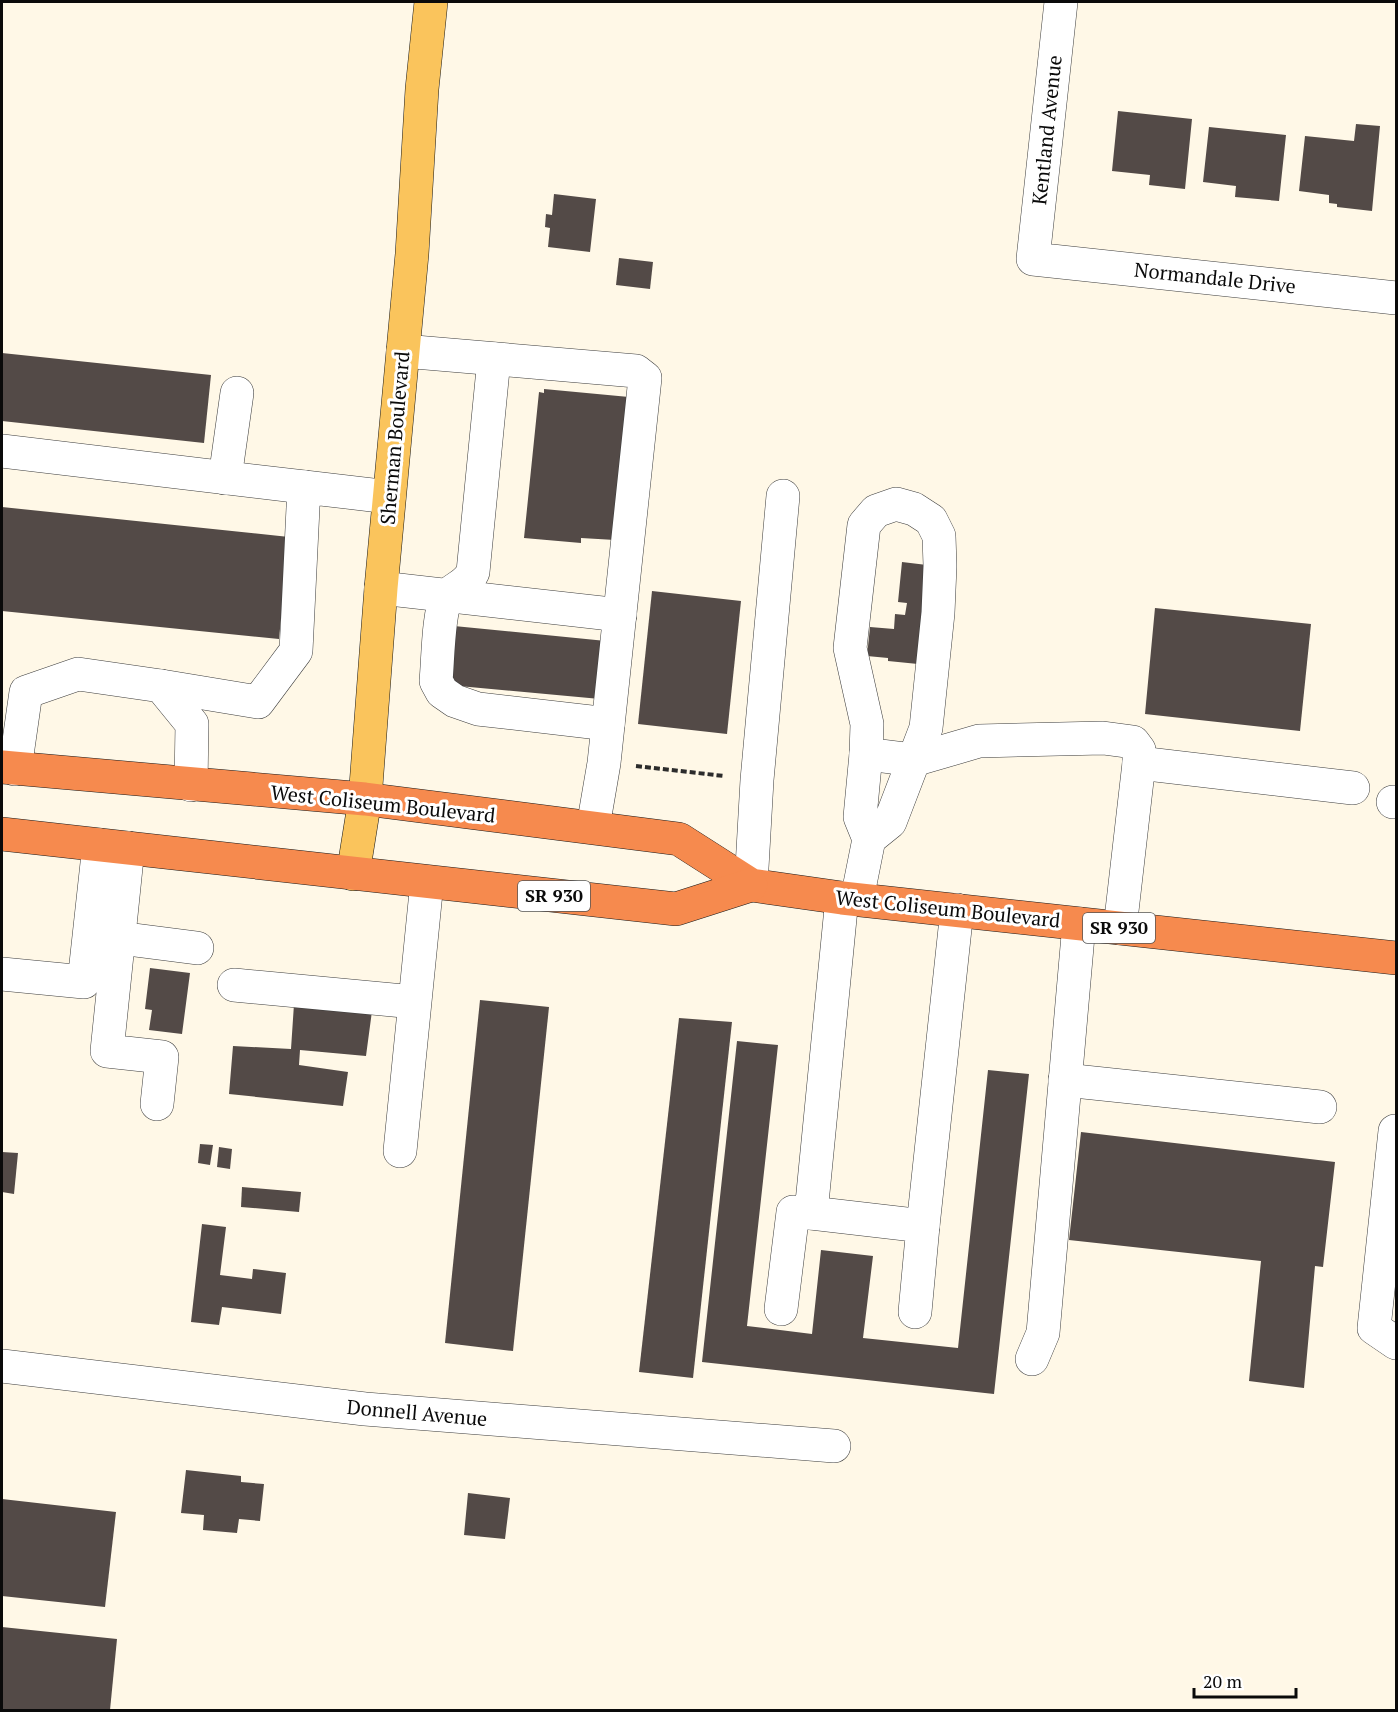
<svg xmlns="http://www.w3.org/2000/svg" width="1398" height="1712" font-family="'PT Serif',serif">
  <rect width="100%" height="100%" fill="#fff8e7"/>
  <!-- building -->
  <g fill="#534a47">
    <polygon points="1118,111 1192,119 1185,189 1149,185 1150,175 1112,171"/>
    <polygon points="1356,124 1380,126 1372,211 1337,207 1337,204 1329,203 1329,195 1299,191 1305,136 1354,141"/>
    <polygon points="1209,127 1286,135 1279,201 1235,197 1236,186 1203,182"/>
    <polygon points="554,194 596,199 590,252 548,247 550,228 545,227 546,214 552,215"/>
    <polygon points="619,258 653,262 650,289 616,285"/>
    <polygon points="2,353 211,375 204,443 2,421"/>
    <polygon points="544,389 629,397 615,540 581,538 581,543 524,538 539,392 544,393"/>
    <polygon points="2,507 289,537 279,639 2,611"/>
    <polygon points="902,562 927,565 918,664 888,661 888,658 867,656 870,627 894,629 895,614 905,615 907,603 898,602"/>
    <polygon points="652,591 741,601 727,734 638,724"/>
    <polygon points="1155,608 1311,624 1300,731 1145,714"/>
    <polygon points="454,626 606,641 600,699 448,685"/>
    <polygon points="150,968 190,973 182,1034 149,1030 152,1010 145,1009"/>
    <polygon points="480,1000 549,1007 513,1351 445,1343"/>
    <polygon points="294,1004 372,1011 366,1056 300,1050 299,1065 348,1072 343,1106 229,1094 233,1046 291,1049"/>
    <polygon points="679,1018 732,1022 693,1378 639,1372"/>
    <polygon points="737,1041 778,1045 747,1326 812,1334 821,1250 873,1256 863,1338 958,1348 988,1070 1029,1074 994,1394 702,1362"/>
    <polygon points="1081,1132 1335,1162 1323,1267 1315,1266 1304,1388 1249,1381 1261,1261 1069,1240"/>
    <polygon points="200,1144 213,1145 210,1165 198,1163"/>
    <polygon points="219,1147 232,1149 230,1169 217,1167"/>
    <polygon points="2,1152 18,1153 14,1194 2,1192"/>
    <polygon points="242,1187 301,1192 299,1212 241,1207"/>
    <polygon points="202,1224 226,1227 220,1275 252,1279 253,1269 286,1273 281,1314 222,1307 219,1325 191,1322"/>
    <polygon points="186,1470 241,1476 241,1482 264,1484 260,1521 239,1519 237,1533 203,1530 204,1515 181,1513"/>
    <polygon points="468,1493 510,1498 505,1539 464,1535"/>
    <polygon points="2,1499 116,1512 105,1607 2,1596"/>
    <polygon points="2,1627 117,1639 110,1710 2,1710"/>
  </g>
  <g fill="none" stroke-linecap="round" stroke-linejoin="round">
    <defs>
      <g id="minor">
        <polyline points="1061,2 1033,259 1396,298"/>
        <polyline points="403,351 636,371 645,378 604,763 593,827"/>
        <path d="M494,359L473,572C466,587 453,587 447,597C438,612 438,662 436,681L442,692L455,701L478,709L608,724"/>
        <polyline points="2,451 304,487"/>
        <polyline points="225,478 237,393"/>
        <polyline points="381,588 620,615"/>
        <polyline points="161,686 258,702 296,651 304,487 389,497"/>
        <polyline points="866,754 914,760 979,741 1103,738 1133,742 1139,750 1139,763 1120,928"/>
        <polyline points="1139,763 1353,788"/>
        <polyline points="15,769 26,692 78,674 161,686 192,724 191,785"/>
        <polyline points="1393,802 1396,802"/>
        <polyline points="128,848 107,1051 162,1057 157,1104"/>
        <polyline points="751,885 757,780 783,496"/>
        <polyline points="857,899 869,839 860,817 866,754 867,724 850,648 864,525 876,511 896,504 914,509 931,520 939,536 940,566 938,613 926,728 890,822 869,839"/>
        <polyline points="119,938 197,948"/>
        <polyline points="2,974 84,982 99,845"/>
        <polyline points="234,985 414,1002"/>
        <polyline points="1065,1080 1320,1107"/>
        <polyline points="1396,1131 1395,1131 1374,1328 1396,1343"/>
        <polyline points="400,1151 427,882"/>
        <polyline points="811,1213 923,1226 915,1312"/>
        <polyline points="923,1226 957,910"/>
        <polyline points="781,1309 793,1212 811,1213 842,898"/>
        <polyline points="1032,1359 1043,1333 1079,924"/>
        <polyline points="2,1366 365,1409 834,1446"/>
      </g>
      <polyline id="major" points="353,874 365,799 381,588 412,254 422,89 431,2"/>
      <g id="highway">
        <polyline points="2,767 365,799 679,839 751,885 842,898 1396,958"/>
        <polyline points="2,834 676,909 751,885"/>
      </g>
    </defs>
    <!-- minor casing -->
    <use href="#minor" stroke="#3d3d3d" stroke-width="34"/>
    <!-- major casing -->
    <use href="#major" stroke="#1b1b1b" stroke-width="34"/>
    <!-- highway casing -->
    <use href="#highway" stroke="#1b1b1b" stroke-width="34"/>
    <!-- path -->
    <polyline stroke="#2c2c2c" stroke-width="4" stroke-dasharray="6 3" stroke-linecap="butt" points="636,766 724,776"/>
    <!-- minor -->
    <use href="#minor" stroke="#fff" stroke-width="33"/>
    <!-- major -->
    <use href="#major" stroke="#fac45c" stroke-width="33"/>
    <!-- highway -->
    <use href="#highway" stroke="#f68a4e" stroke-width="33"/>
  </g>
  <g text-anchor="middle" stroke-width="6" stroke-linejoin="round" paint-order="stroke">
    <!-- shield labels -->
    <g fill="#fff" stroke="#545454" stroke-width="1.5">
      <rect x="518" y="881" width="72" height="30" rx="4.5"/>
      <rect x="1083" y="913" width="72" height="30" rx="4.5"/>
    </g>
    <g font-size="18" font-weight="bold" fill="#0a0a0a">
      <text x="554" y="902">SR 930</text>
      <text x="1119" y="934">SR 930</text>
    </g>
    <!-- street labels -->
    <g font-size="20" fill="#0a0a0a" stroke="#fff">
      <text transform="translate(1047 130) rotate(-84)" y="7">Kentland Avenue</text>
      <text transform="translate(1215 278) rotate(6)" y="7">Normandale Drive</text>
      <text transform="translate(395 438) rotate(-85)" y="7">Sherman Boulevard</text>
      <text transform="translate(383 804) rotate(6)" y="7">West Coliseum Boulevard</text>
      <text transform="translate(948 909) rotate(6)" y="7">West Coliseum Boulevard</text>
      <text transform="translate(417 1413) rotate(5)" y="7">Donnell Avenue</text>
    </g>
  </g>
  <!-- border -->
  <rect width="1398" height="1712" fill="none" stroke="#0a0a0a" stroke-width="6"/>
  <!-- scale -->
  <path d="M1194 1688v9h102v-9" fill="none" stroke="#0a0a0a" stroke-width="3"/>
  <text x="1203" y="1688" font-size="18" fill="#0a0a0a" stroke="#ffffff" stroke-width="4.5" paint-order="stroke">20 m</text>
</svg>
